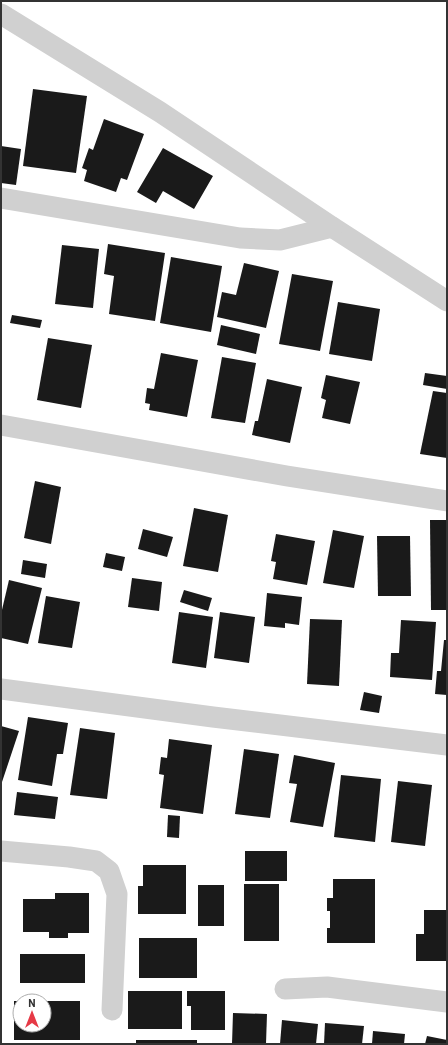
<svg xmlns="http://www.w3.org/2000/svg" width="448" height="1045" font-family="Barlow,sans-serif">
  <rect width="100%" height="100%" fill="#fff"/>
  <!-- building -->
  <g fill="#1a1a1a">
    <polygon points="33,89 87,96 76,173 23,166"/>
    <polygon points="104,119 144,134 127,180 121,178 116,192 84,181 87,170 82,168 89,148 93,150"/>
    <polygon points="1,146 21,149 16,185 1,183"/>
    <polygon points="163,148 213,176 194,209 163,191 156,203 137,192"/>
    <polygon points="108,244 165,253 155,321 109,314 114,276 104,274"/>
    <polygon points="62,245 99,249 93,308 55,304"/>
    <polygon points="171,257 222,266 211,332 160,323"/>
    <polygon points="244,263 279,271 266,328 217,317 222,292 236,295"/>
    <polygon points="292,274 333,281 320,351 279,344"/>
    <polygon points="338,302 380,309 372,361 329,354"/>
    <polygon points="12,315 42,320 40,328 10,323"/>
    <polygon points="221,325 260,334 256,354 217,345"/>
    <polygon points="48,338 92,345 81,408 37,400"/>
    <polygon points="161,353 198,360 187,417 149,410 150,404 145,403 147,388 154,389"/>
    <polygon points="222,357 256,363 245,423 211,418"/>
    <polygon points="425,373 447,376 447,389 423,385"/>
    <polygon points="326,375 360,382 350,424 322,418 326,400 321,398"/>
    <polygon points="267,379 302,387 290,443 252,435 255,421 258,421"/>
    <polygon points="433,391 447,393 447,458 420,454"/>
    <polygon points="35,481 61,487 51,544 24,538"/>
    <polygon points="194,508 228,515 218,572 183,566"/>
    <polygon points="430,520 447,520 447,610 431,610"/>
    <polygon points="143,529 173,537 167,557 138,549"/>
    <polygon points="333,530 364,536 354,588 323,583"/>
    <polygon points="276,534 315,541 307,585 273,579 276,562 271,561"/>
    <polygon points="377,536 410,536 411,596 378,596"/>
    <polygon points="106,553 125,557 122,571 103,567"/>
    <polygon points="23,560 47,564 45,578 21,574"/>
    <polygon points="132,578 162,582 159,611 128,607"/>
    <polygon points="9,580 42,588 28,644 1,638 1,614"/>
    <polygon points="184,590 212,598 208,611 180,602"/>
    <polygon points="267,593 302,597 299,625 285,623 285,628 264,626"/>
    <polygon points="46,596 80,602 72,648 38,643"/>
    <polygon points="179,612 213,617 206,668 172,663"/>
    <polygon points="220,612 255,617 249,663 214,658"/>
    <polygon points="310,619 342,620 339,686 307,684"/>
    <polygon points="401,620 436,622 432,680 390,677 391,653 399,653"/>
    <polygon points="444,640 447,640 447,695 435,694 437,671 441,671"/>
    <polygon points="364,692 382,696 379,713 360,710"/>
    <polygon points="28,717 68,723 63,754 57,754 52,786 18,780"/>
    <polygon points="1,726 19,731 2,782 1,781"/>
    <polygon points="80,728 115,733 107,799 70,795"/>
    <polygon points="169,739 212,745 203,814 160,808 164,775 159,774 161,757 167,758"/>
    <polygon points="244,749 279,754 270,818 235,814"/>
    <polygon points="294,755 335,763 323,827 290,822 297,784 289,783"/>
    <polygon points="341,775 381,779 375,842 334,837"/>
    <polygon points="398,781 432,785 425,846 391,842"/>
    <polygon points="17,792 58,797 55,819 14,815"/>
    <polygon points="168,815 180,816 179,838 167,837"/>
    <rect x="245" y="851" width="42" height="30"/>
    <polygon points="143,865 186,865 186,914 138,914 138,886 143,886"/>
    <polygon points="333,879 375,879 375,943 327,943 327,928 330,928 330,911 327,911 327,898 333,898"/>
    <rect x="244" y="884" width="35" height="57"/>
    <rect x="198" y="885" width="26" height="41"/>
    <polygon points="55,893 89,893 89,933 68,933 68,938 49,938 49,932 23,932 23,899 55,899"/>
    <polygon points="424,910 447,910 447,961 416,961 416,934 424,934"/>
    <rect x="139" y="938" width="58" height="40"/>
    <rect x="20" y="954" width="65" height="29"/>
    <rect x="128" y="991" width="54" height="38"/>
    <polygon points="187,991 225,991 225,1030 191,1030 191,1006 187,1006"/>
    <polygon points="14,1001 20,1001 20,1025 44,1025 44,1001 80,1001 80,1040 14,1040"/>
    <polygon points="233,1013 267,1014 266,1044 232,1044"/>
    <polygon points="282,1020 318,1024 316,1044 280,1044"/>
    <polygon points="325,1023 364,1026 362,1044 324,1044"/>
    <polygon points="373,1031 405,1034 404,1044 372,1044"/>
    <polygon points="427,1036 447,1040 447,1044 425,1044"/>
    <rect x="136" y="1040" width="61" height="4"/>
  </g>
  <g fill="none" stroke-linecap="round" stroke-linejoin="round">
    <!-- minor -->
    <g stroke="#d0d0d0" stroke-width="21">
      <polyline points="1,14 160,112 332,227 447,301"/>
      <polyline points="1,198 240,238 280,240 332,227"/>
      <polyline points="1,425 287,476 447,501"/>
      <polyline points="1,689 213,717 447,745"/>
      <polyline points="1,851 69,857 96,861 109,871 117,894 112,1010"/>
      <polyline points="285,989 327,987 447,1002"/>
    </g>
  </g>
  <!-- border -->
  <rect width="448" height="1045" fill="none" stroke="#333333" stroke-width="4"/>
  <!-- north arrow -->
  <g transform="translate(32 1013)"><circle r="19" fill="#ffffff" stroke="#adadad"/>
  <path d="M0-3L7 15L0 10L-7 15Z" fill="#e63946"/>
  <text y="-6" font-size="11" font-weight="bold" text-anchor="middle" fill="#333333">N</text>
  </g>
</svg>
